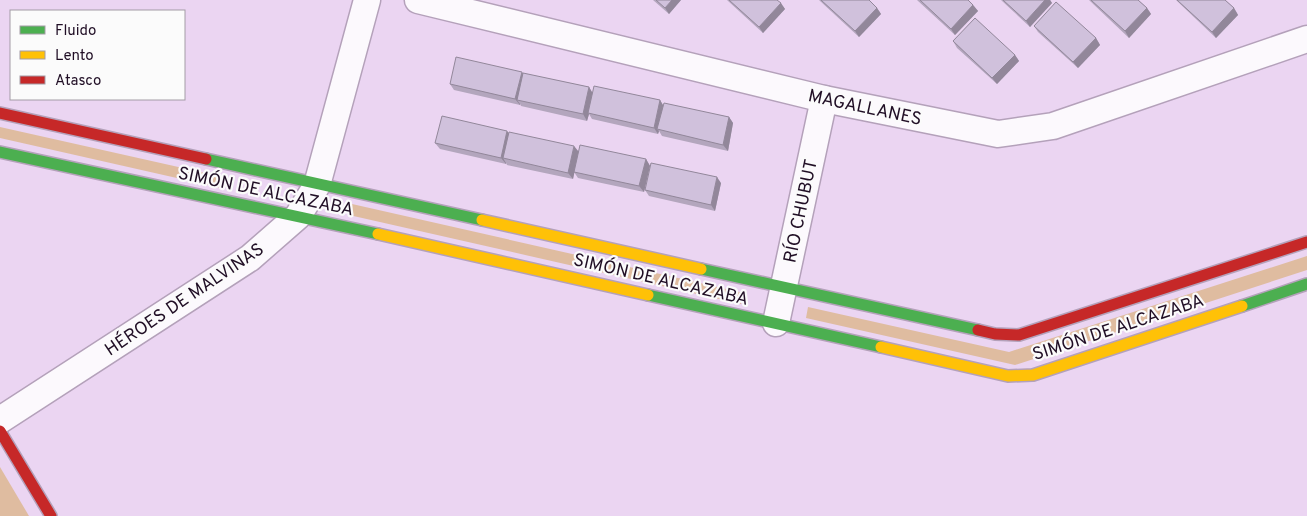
<svg xmlns="http://www.w3.org/2000/svg" width="1307" height="516" font-family="Overpass,sans-serif">
  <rect width="100%" height="100%" fill="#ebd5f2"/>
  <!-- green -->
  <g fill="#dfbca0">
    <polygon points="0,127 223,177 221,188 0,138"/>
    <polygon points="352,204 744,293 741,304 349,215"/>
    <polygon points="1307,256 1307,270 1015,365 806,318 808,307 1009,352"/>
    <polygon points="0,467 29,516 0,516"/>
  </g>
  <g fill="none" stroke-linecap="round" stroke-linejoin="round">
    <defs>
      <g id="street">
        <polyline points="418,0 824,99 998,134 1053,126 1307,39"/>
        <polyline points="776,323 824,99"/>
        <polyline points="0,420 250,258 298,216 317,185 367,0"/>
      </g>
      <g id="fast">
        <polyline points="0,152 378,234"/>
        <polyline points="206,159 482,220"/>
        <polyline points="701,269 978,330"/>
        <polyline points="648,295 881,347"/>
        <polyline points="1242,306 1307,284"/>
      </g>
      <g id="slow">
        <polyline points="482,220 701,269"/>
        <polyline points="378,234 648,295"/>
        <polyline points="881,347 1008,376 1033,375 1242,306"/>
      </g>
      <g id="jam">
        <polyline points="0,113 206,159"/>
        <polyline points="978,330 995,334 1019,335 1307,242"/>
        <polyline points="0,431 51,516"/>
      </g>
    </defs>
    <!-- street casing -->
    <use href="#street" stroke="#b4a1ba" stroke-width="29"/>
    <!-- fast casing -->
    <use href="#fast" stroke="#b4a1ba" stroke-width="14"/>
    <!-- slow casing -->
    <use href="#slow" stroke="#b4a1ba" stroke-width="14"/>
    <!-- jam casing -->
    <use href="#jam" stroke="#b4a1ba" stroke-width="14"/>
    <!-- street -->
    <use href="#street" stroke="#fcf9fd" stroke-width="26"/>
    <!-- fast -->
    <use href="#fast" stroke="#4caf50" stroke-width="11"/>
    <!-- slow -->
    <use href="#slow" stroke="#ffc107" stroke-width="11"/>
    <!-- jam -->
    <use href="#jam" stroke="#c62828" stroke-width="11"/>
  </g>
  <!-- wall -->
  <g fill="#b3a6bd">
    <polygon points="653,0 681,0 669,14"/>
    <polygon points="727,0 777,0 785,9 763,33"/>
    <polygon points="819,0 869,0 877,8 881,14 859,37"/>
    <polygon points="917,0 968,0 973,5 978,11 955,35"/>
    <polygon points="1001,0 1050,0 1052,3 1030,27"/>
    <polygon points="1089,0 1138,0 1147,8 1151,14 1129,38"/>
    <polygon points="1176,0 1225,0 1234,8 1238,15 1216,38"/>
    <polygon points="1034,26 1096,38 1100,45 1078,68 1038,32"/>
    <polygon points="953,41 1015,55 1019,61 997,84 957,48"/>
    <polygon points="523,74 589,87 592,92 660,100 663,105 729,117 733,123 728,151 662,136 659,131 658,134 592,119 589,114 587,121 521,106 520,104 520,105 454,90 450,84"/>
    <polygon points="509,133 578,152 646,159 650,166 644,192 578,178 574,172 573,179 507,165 506,163 506,164 440,149 435,143"/>
    <polygon points="721,183 715,211 649,196 645,190"/>
  </g>
  <!-- shaded-wall -->
  <g fill="#92879a">
    <polygon points="672,0 681,0 669,14 665,8"/>
    <polygon points="1045,0 1050,0 1052,3 1030,27 1026,21"/>
    <polygon points="781,3 785,9 763,33 759,27"/>
    <polygon points="973,5 978,11 955,35 951,29"/>
    <polygon points="877,8 881,14 859,37 855,31"/>
    <polygon points="1147,8 1151,14 1129,38 1125,31"/>
    <polygon points="1234,8 1238,15 1216,38 1212,32"/>
    <polygon points="1096,38 1100,45 1078,68 1073,62"/>
    <polygon points="1015,55 1019,61 997,84 992,78"/>
    <polygon points="522,72 526,78 517,100 520,104 520,105 515,99"/>
    <polygon points="589,87 593,94 588,113 589,114 587,121 583,114"/>
    <polygon points="660,100 664,107 657,129 659,131 658,134 654,128"/>
    <polygon points="729,117 733,123 728,151 723,145"/>
    <polygon points="507,131 512,137 503,158 506,163 506,164 501,158"/>
    <polygon points="574,146 579,152 573,179 568,173"/>
    <polygon points="646,159 650,166 644,192 639,186"/>
    <polygon points="717,177 721,183 715,211 711,205"/>
  </g>
  <!-- building -->
  <g fill="#d0c1dc" stroke="#92879a">
    <polygon points="656,0 672,0 665,8"/>
    <polygon points="729,0 777,0 781,3 759,27"/>
    <polygon points="821,0 869,0 877,8 855,31"/>
    <polygon points="920,0 968,0 973,5 951,29"/>
    <polygon points="1003,0 1045,0 1026,21"/>
    <polygon points="1091,0 1138,0 1147,8 1125,31"/>
    <polygon points="1177,0 1225,0 1234,8 1212,32"/>
    <polygon points="1056,2 1096,38 1073,62 1034,26"/>
    <polygon points="975,18 1015,55 992,78 953,41"/>
    <polygon points="456,57 522,72 515,99 450,84"/>
    <polygon points="523,73 589,87 583,114 517,100"/>
    <polygon points="594,86 660,100 654,128 588,113"/>
    <polygon points="664,103 729,117 723,145 657,129"/>
    <polygon points="442,116 507,131 501,158 435,143"/>
    <polygon points="509,132 574,146 568,173 503,158"/>
    <polygon points="580,145 646,159 639,186 574,172"/>
    <polygon points="651,163 717,177 711,205 645,190"/>
  </g>
  <g text-anchor="middle" stroke-width="4.5" stroke-linejoin="round" paint-order="stroke">
    <!-- street labels -->
    <g font-size="18" fill="#200e25" stroke="#fbfbfb">
      <text transform="translate(865 107) rotate(12)" y="6">MAGALLANES</text>
      <text transform="translate(266 191) rotate(12)" y="6">SIMÓN DE ALCAZABA</text>
      <text transform="translate(800 211) rotate(-78)" y="6">RÍO CHUBUT</text>
      <text transform="translate(661 279) rotate(13)" y="6">SIMÓN DE ALCAZABA</text>
      <text transform="translate(184 299) rotate(-34)" y="6">HÉROES DE MALVINAS</text>
      <text transform="translate(1118 327) rotate(-18)" y="6">SIMÓN DE ALCAZABA</text>
    </g>
  </g>
  <!-- legend -->
  <rect x="10" y="10" width="175" height="90" fill="#fbfbfb" stroke="#a39ca5"/>
  <rect x="20" y="26" width="25" height="8" fill="#4caf50" stroke="#a39ca5"/>
  <text x="55" y="35" font-size="15" fill="#200e25">Fluido</text>
  <rect x="20" y="51" width="25" height="8" fill="#ffc107" stroke="#a39ca5"/>
  <text x="55" y="60" font-size="15" fill="#200e25">Lento</text>
  <rect x="20" y="76" width="25" height="8" fill="#c62828" stroke="#a39ca5"/>
  <text x="55" y="85" font-size="15" fill="#200e25">Atasco</text>
</svg>
